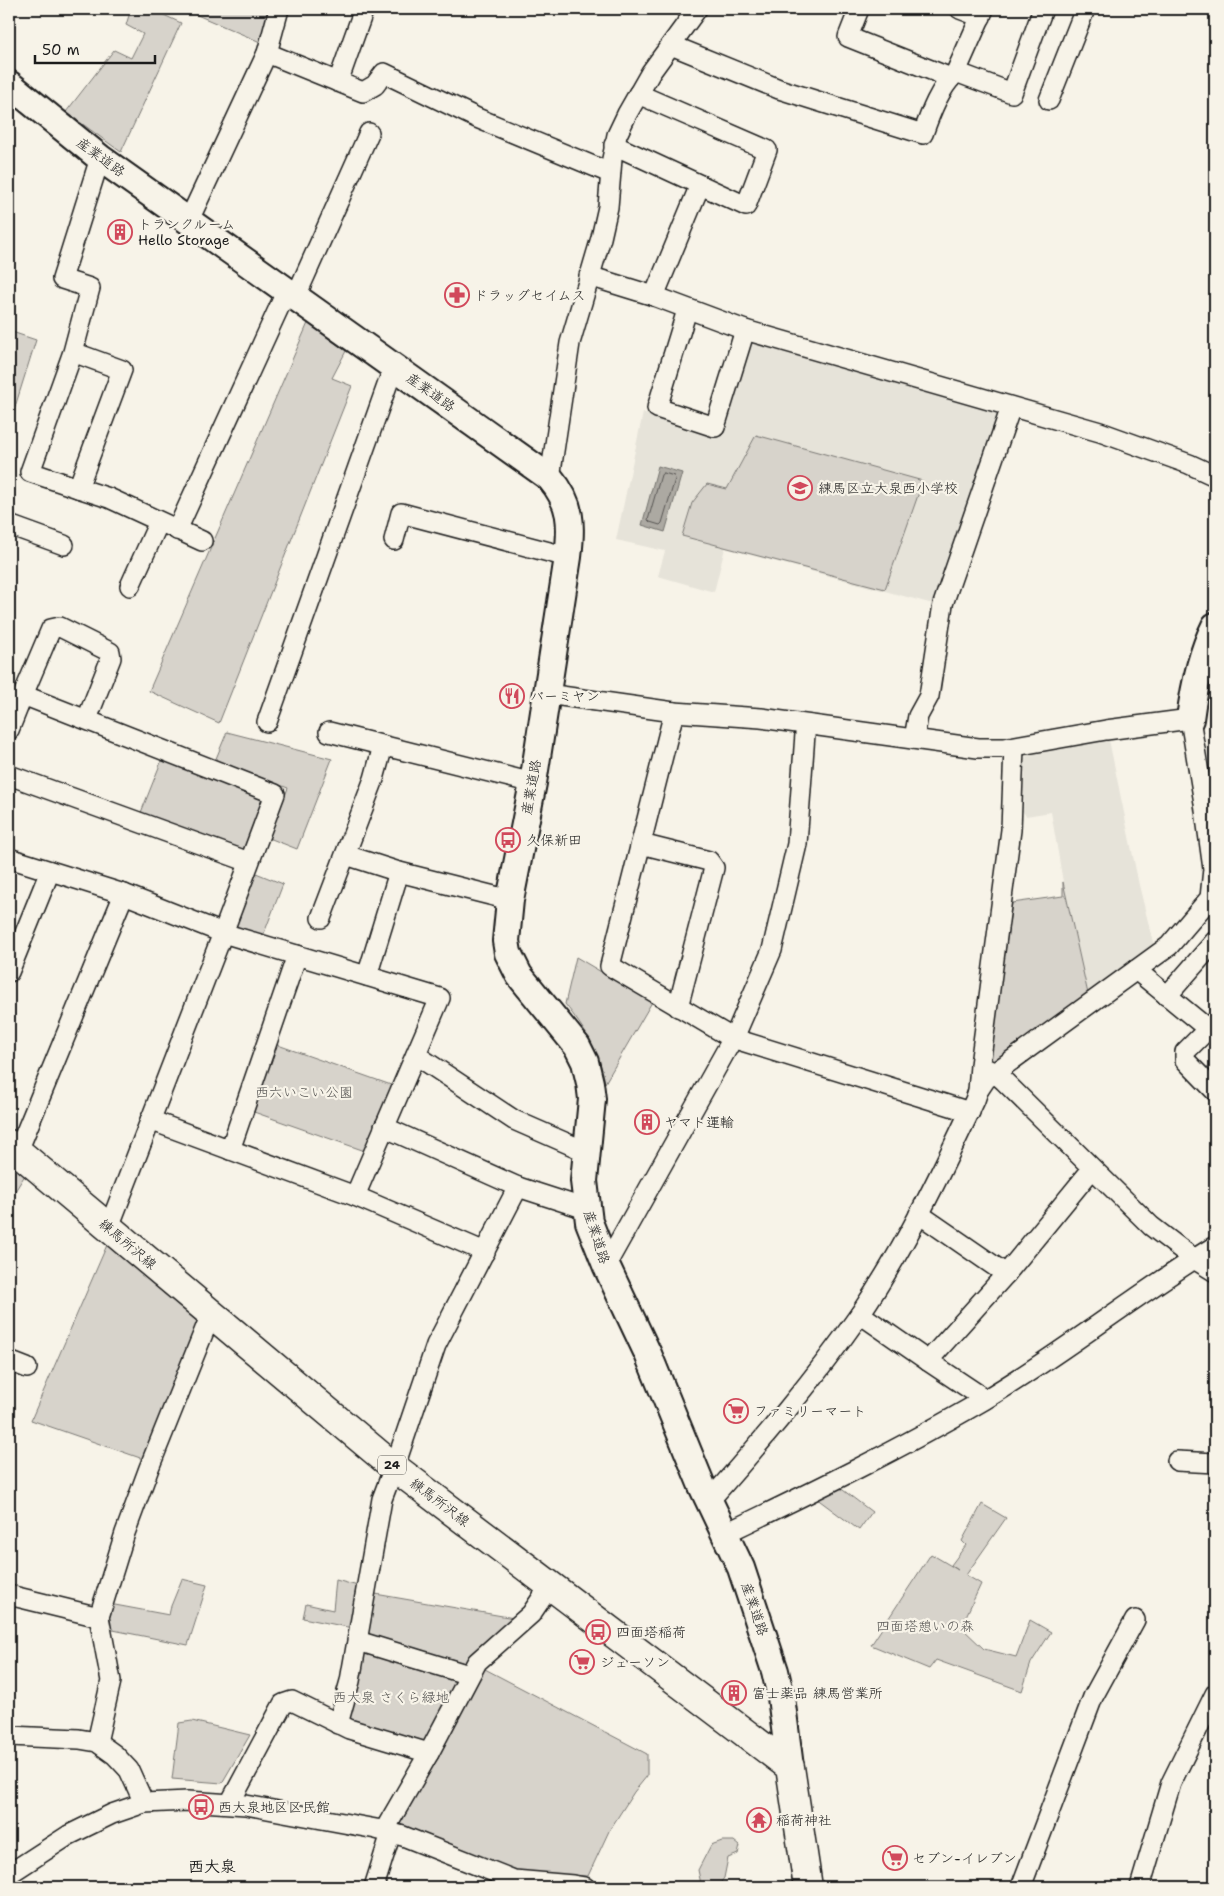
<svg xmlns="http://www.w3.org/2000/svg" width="1224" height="1896" font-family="'Shantell Sans','Klee One',sans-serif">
  <rect width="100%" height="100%" fill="#f7f3e8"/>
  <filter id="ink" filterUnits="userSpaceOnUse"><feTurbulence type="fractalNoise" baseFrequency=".02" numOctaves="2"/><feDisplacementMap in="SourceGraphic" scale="10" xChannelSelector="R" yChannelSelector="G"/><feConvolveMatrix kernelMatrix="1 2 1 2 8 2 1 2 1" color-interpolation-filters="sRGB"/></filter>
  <g filter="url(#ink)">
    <!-- built -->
    <g fill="#e6e3d9">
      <polygon points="746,341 891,378 1000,413 933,604 725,548 714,592 658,576 665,551 616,540 643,413 719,435"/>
      <polygon points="1109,740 1139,885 1154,946 1088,994 1063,882 1051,812 1026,816 1023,812 1025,758 1028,754"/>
    </g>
    <!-- green -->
    <g fill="#d7d3cb" stroke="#7a7874">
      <polygon points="131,9 151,9 181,23 121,152 66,112 114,50 131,58 143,34 126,25"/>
      <polygon points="183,9 273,9 265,44"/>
      <polygon points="308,323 346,351 332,378 352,386 219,723 149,691"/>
      <polygon points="9,331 36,340 9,426"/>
      <polygon points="756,435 923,481 885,589 682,536 692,503 707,484 727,489"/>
      <polygon points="227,732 332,759 297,849 269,838 288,788 215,761"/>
      <polygon points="163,757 264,796 249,848 242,851 140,815"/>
      <polygon points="256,873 283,884 263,936 238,929 235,923"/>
      <polygon points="1063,882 1088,994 995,1063 990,1058 1012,903 1063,896"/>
      <path d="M576,957L652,1002L605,1083C600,1053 584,1028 565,1004Z"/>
      <polygon points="275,1044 394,1086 365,1151 251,1111"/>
      <polygon points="9,1162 25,1175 9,1201"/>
      <polygon points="107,1245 200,1324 146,1460 31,1420"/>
      <polygon points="839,1487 872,1512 859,1530 816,1498"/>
      <polygon points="982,1504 1006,1518 966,1575 981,1584 961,1627 984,1649 1016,1657 1030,1620 1051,1632 1031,1663 1022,1691 936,1660 929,1669 871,1645 931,1554 958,1570 951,1565 966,1545 962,1541"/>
      <polygon points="182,1579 207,1585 188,1645 108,1629 109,1609 115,1605 169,1615 171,1606"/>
      <polygon points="336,1580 358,1586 358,1591 514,1618 469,1662 462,1664 372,1636 367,1631 303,1618 306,1604 333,1610"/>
      <polygon points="368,1652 453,1679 458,1686 423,1744 351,1722 347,1716 362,1656"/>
      <polygon points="483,1668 647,1754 647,1776 634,1792 609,1831 588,1876 516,1872 396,1823"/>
      <polygon points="192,1721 250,1735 222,1783 172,1779 179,1723"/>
      <polygon points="722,1841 734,1841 740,1846 738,1854 728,1858 724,1878 721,1882 724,1887 711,1887 708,1885 701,1884 698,1870 711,1845"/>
    </g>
    <!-- water -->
    <polygon fill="#aca9a2" stroke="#72716c" points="658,466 682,473 665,532 642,525"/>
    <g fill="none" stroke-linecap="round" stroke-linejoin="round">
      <!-- shore -->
      <polygon stroke="#565452" stroke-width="1" points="664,473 674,476 675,479 662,523 660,525 650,522 648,520 661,475"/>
      <defs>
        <g id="street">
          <polyline points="859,9 848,37 951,78"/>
          <polyline points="960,9 981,17"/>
          <path d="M671,45L779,89L923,134C931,111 939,90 956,72L984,9"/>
          <polyline points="267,53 363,92 375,85 384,73 477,118 610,173"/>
          <polyline points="956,72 1012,93 1043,9"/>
          <polyline points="338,82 364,9"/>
          <polyline points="1049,100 1085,9"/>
          <polyline points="614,145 746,206 767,150 638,94"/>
          <polyline points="189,220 267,53 279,9"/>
          <polyline points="589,276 654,296 745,330 1100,432 1189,464 1215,476"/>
          <polyline points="296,296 369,133"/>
          <polyline points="654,296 700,185"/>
          <polyline points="687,310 657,408 715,427 745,330"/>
          <polyline points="73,352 122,370 78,488 30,472 73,352 90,288 62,279 100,158"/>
          <polyline points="550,478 570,343 601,238 608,207 612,159 617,135 627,114 651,72 697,9"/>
          <polyline points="78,488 109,498 202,541"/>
          <polyline points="9,525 64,545"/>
          <polyline points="177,530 287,290"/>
          <polyline points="394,540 401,513 568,557"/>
          <polyline points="130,586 159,522"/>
          <polyline points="547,694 674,712 761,718 978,748 1004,748 1106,730 1190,719 1204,803 1213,869 1210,898 1169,946 986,1079 978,1091"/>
          <polyline points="23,695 51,629 60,627 110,652 111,658 87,719"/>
          <polyline points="674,712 610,966 732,1038 970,1112"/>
          <polyline points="267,722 394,366"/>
          <polyline points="9,730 23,695 275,794 223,933 109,1227"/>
          <polyline points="329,732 533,783"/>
          <polyline points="914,739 918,716 929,696 943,604 1011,407"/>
          <polyline points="9,775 249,862"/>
          <polyline points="641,844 709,861 714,868 678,1007"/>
          <polyline points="346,855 399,872 510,900"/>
          <polyline points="9,858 124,894 223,933 440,998 355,1196"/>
          <polyline points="321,918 374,779 383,746"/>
          <polyline points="1136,970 1208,1029"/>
          <polyline points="9,972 50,871"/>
          <polyline points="367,976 399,872"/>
          <polyline points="1167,996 1215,941"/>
          <polyline points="1215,1022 1185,1052 1185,1060 1215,1091"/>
          <polyline points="416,1055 514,1120 587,1152"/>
          <polyline points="985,1068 995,1073 1004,1081 1151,1226 1194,1259 1215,1272"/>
          <polyline points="150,1120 355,1196 485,1252"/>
          <polyline points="384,1127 518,1187 586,1209"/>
          <polyline points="230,1150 297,955"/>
          <polyline points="18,1151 124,894"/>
          <polyline points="919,1214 1006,1274"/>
          <polyline points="606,1265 737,1031 772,950 797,844 805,734 808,725"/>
          <polyline points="860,1314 928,1361 1006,1274 1092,1169"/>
          <polyline points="9,1361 27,1368"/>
          <polyline points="928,1361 985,1399"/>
          <polyline points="1177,1461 1215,1463"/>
          <path d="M709,1501C762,1441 814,1380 860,1314C905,1248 941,1173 975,1100L978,1091L980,1065L1011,830L1014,747"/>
          <path d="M724,1534C812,1492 900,1449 984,1400C1064,1353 1136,1294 1215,1246"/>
          <polyline points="9,1595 99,1617"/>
          <polyline points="358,1641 469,1675"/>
          <polyline points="338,1724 350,1681 382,1499 399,1454 436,1345 518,1187"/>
          <polyline points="9,1736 79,1739 97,1742 115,1755 129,1770 144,1803"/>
          <polyline points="97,1742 111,1681 99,1617 125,1533 149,1468 211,1314"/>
          <polyline points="230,1803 283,1704 292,1701 349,1729 429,1753"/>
          <polyline points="384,1831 429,1753 477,1662 531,1614 550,1586"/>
          <polyline points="9,1874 69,1835 112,1814 144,1803 188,1801 246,1805 376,1829 403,1836 514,1880 573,1885 585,1887"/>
          <polyline points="374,1887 391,1833"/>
          <polyline points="1021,1887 1093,1697 1135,1620"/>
          <polyline points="1140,1887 1171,1783 1215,1694"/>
        </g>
        <g id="secondary">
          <path d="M9,84L100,158L550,478C572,504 572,524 568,557L533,783L510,900L506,941L508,953L519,975L577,1046L585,1062L590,1083L592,1099L584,1181L589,1222L606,1265L648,1354L702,1486L741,1568L775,1671L781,1697L790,1767"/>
          <path d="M1190,719C1194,688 1201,654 1215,626"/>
        </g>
        <polyline id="primary" points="9,1144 394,1467 790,1767 808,1887"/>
      </defs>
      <!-- street casing -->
      <use href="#street" stroke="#1c1c1c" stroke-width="22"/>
      <!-- secondary casing -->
      <use href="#secondary" stroke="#1c1c1c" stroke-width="30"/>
      <!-- primary casing -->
      <use href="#primary" stroke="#1c1c1c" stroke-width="31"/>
      <!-- street -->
      <use href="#street" stroke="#f7f3e8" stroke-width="19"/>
      <!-- secondary -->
      <use href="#secondary" stroke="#f7f3e8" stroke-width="26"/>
      <!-- primary -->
      <use href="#primary" stroke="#f7f3e8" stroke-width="28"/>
    </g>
  </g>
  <!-- icons -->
  <defs>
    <symbol id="building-ring" viewBox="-11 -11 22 22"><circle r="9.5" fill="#f7f3e8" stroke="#d1495b" stroke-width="1.5"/><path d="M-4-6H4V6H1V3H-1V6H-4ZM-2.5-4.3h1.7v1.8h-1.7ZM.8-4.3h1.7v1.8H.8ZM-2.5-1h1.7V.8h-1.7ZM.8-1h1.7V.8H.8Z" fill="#d1495b"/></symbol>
    <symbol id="pharmacy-ring" viewBox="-11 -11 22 22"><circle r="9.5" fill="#f7f3e8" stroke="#d1495b" stroke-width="1.5"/><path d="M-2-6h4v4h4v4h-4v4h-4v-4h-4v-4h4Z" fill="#d1495b"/></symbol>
    <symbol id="school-ring" viewBox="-11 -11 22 22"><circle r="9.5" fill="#f7f3e8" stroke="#d1495b" stroke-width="1.5"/><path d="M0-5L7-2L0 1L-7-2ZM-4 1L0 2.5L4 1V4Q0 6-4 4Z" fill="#d1495b"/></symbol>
    <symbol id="restaurant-ring" viewBox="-11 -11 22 22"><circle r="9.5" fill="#f7f3e8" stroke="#d1495b" stroke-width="1.5"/><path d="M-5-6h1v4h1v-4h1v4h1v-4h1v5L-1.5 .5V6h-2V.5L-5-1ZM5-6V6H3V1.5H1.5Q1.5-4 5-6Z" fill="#d1495b"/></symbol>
    <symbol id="bus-ring" viewBox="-11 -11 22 22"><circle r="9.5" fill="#f7f3e8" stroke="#d1495b" stroke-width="1.5"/><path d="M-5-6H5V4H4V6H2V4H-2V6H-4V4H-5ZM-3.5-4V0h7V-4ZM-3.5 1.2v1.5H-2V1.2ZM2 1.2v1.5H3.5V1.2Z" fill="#d1495b"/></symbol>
    <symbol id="supermarket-ring" viewBox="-11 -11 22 22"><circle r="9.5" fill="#f7f3e8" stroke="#d1495b" stroke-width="1.5"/><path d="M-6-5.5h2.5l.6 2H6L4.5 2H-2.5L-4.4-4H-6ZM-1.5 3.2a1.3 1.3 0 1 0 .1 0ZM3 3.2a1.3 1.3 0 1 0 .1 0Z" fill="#d1495b"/></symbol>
    <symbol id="temple-ring" viewBox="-11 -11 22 22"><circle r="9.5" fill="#f7f3e8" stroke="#d1495b" stroke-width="1.5"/><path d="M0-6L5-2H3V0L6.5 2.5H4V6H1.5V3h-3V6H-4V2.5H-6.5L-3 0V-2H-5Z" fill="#d1495b"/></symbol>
  </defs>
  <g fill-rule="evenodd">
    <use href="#building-ring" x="106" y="218" width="28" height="28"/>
    <use href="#pharmacy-ring" x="443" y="281" width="28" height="28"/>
    <use href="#school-ring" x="786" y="474" width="28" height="28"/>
    <use href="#restaurant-ring" x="498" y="682" width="28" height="28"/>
    <use href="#bus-ring" x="494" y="826" width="28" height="28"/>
    <use href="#building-ring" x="633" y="1108" width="28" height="28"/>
    <use href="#supermarket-ring" x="722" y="1397" width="28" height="28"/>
    <use href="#bus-ring" x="584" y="1618" width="28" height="28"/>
    <use href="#supermarket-ring" x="568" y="1648" width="28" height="28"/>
    <use href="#building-ring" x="720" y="1679" width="28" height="28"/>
    <use href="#bus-ring" x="187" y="1793" width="28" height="28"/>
    <use href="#temple-ring" x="745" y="1806" width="28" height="28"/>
    <use href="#supermarket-ring" x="881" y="1844" width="28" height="28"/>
  </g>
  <g text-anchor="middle" stroke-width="4.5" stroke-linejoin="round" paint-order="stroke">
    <!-- shield labels -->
    <rect fill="#f7f3e8" stroke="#5e5c59" stroke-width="1" x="378" y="1455.5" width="28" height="19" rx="4"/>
    <g font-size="12" font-weight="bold" fill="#1c1c1c">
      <text x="392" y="1469">24</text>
    </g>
    <!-- street labels -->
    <g font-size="14" fill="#1c1c1c" stroke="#f7f3e8">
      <text transform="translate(101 157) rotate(36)" y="5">産業道路</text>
      <text transform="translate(431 392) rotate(35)" y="5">産業道路</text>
      <text transform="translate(531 787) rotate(-80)" y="5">産業道路</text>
      <text transform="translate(597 1237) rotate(72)" y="5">産業道路</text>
      <text transform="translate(128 1244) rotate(40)" y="5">練馬所沢線</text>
      <text transform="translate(440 1502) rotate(37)" y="5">練馬所沢線</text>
      <text transform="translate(755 1609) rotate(71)" y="5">産業道路</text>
    </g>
    <!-- poi labels -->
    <g font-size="14" fill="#1c1c1c" stroke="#f7f3e8" text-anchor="start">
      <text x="138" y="229">トランクルーム<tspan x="138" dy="16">Hello Storage</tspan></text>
      <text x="474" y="300">ドラッグセイムス</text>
      <text x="818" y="493">練馬区立大泉西小学校</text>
      <text x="530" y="701">バーミヤン</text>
      <text x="526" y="845">久保新田</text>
      <text x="664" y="1127">ヤマト運輸</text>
      <text x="754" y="1416">ファミリーマート</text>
      <text x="616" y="1637">四面塔稲荷</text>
      <text x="600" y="1667">ジェーソン</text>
      <text x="752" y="1698">富士薬品 練馬営業所</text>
      <text x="218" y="1812">西大泉地区区民館</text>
      <text x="776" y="1825">稲荷神社</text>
      <text x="912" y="1863">セブン-イレブン</text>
    </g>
    <!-- park labels -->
    <g font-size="14" fill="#545351" stroke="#f7f3e8">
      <text x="304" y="1097">西六いこい公園</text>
      <text x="925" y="1631">四面塔憩いの森</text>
      <text x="391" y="1702">西大泉 さくら緑地</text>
    </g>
    <!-- quarter labels -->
    <g font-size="16" font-weight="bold" fill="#1c1c1c" stroke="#f7f3e8">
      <text x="212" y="1872">西大泉</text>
    </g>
  </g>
  <!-- margin -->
  <rect width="1224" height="1896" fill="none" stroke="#f7f3e8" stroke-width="30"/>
  <rect x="15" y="15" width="1194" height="1866" fill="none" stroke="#1c1c1c" stroke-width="2" filter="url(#ink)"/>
  <!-- scale -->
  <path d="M35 55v8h120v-8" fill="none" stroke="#1c1c1c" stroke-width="2.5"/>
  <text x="42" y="55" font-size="15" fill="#1c1c1c" stroke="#f7f3e8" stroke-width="4" paint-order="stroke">50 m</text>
</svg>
